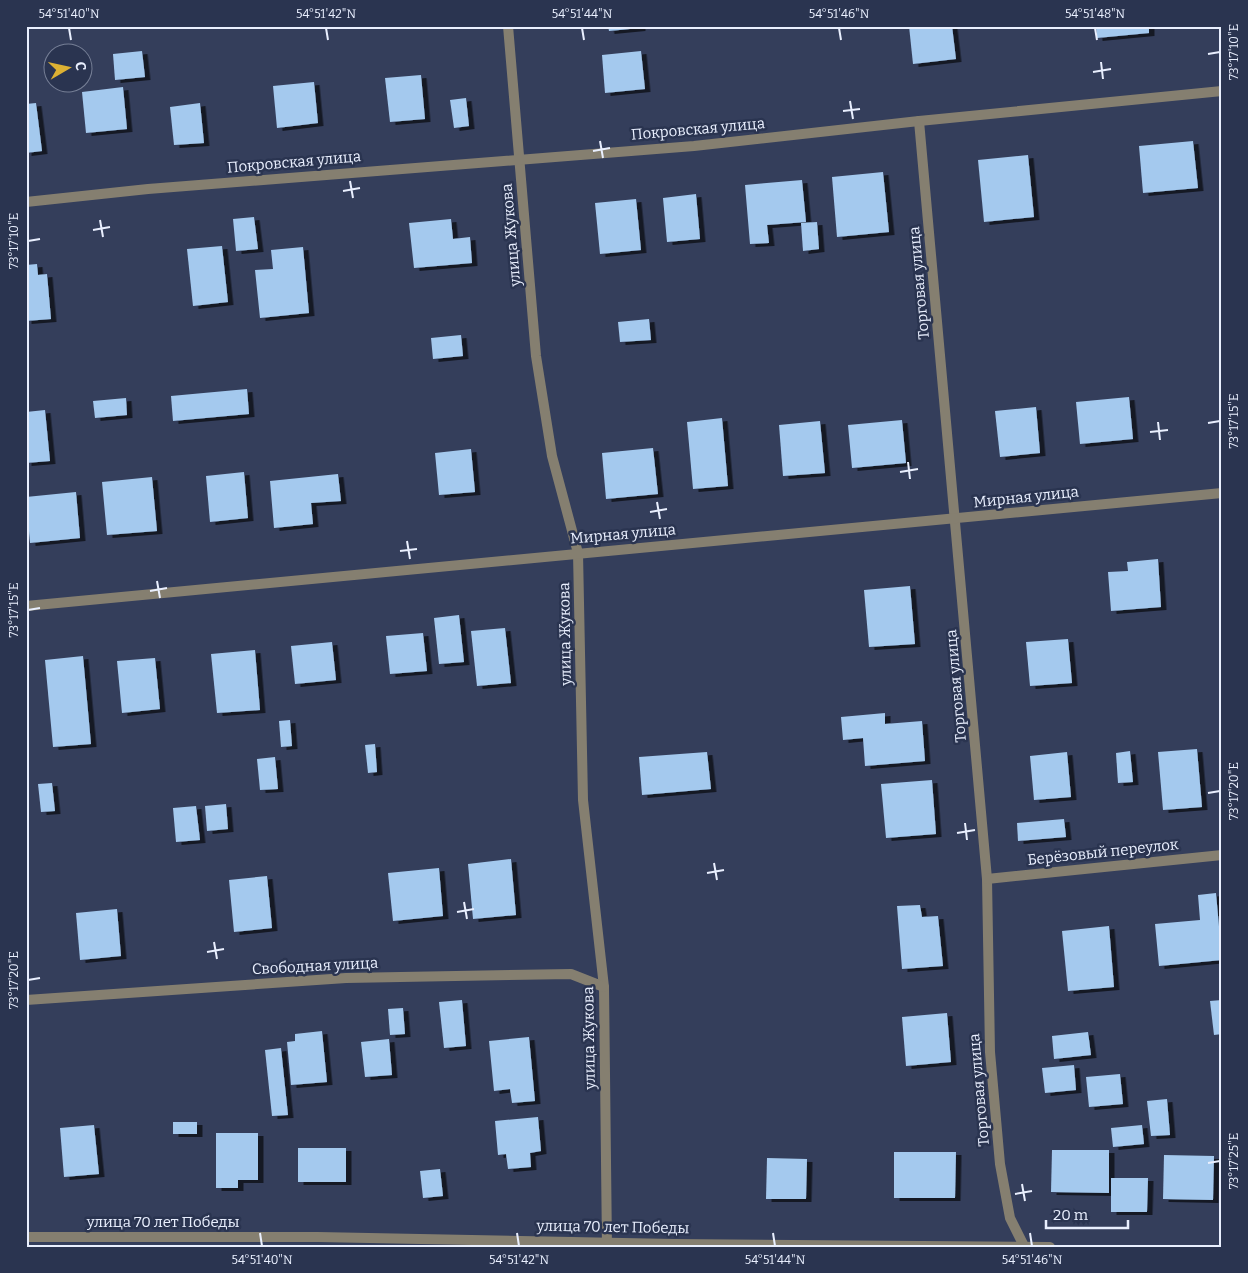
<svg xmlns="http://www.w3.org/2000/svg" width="1248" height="1273" font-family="Bitter,serif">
  <defs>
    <filter id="shadow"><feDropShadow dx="5.5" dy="3" stdDeviation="0" flood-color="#0009"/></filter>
  </defs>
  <rect width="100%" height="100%" fill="#343e5b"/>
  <!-- building -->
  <g fill="#a4c9ee" filter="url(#shadow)">
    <polygon points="608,26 640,26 640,28 609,31"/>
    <polygon points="909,26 952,26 956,59 913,64"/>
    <polygon points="1096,26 1149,26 1149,33 1097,38"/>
    <polygon points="142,51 145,77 115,80 113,54"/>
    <polygon points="641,51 645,89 605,93 602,55"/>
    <polygon points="421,75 425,119 390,122 385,78"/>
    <polygon points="314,82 318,123 277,128 273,86"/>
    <polygon points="123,87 127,129 86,133 82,92"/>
    <polygon points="466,98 469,126 454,128 450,100"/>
    <polygon points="36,103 42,151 26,153 26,104"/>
    <polygon points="200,103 204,143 174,145 170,107"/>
    <polygon points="1193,141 1198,188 1143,193 1139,146"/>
    <polygon points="1028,155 1034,217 984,222 978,160"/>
    <polygon points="883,172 889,232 837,237 832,177"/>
    <polygon points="802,180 806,222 767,225 769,243 750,244 745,185"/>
    <polygon points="696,194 700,239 667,242 663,198"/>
    <polygon points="636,199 641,250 600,254 595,203"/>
    <polygon points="254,217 258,249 236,251 233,219"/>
    <polygon points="451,219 453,239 470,237 472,263 414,268 409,223"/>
    <polygon points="817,222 819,249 803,251 801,223"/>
    <polygon points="222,246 228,302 193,306 187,249"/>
    <polygon points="303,247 309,313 260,318 255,270 273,269 271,250"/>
    <polygon points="37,264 38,275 47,274 51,319 26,321 26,265"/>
    <polygon points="649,319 651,340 620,342 618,322"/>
    <polygon points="461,335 463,356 433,359 431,338"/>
    <polygon points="247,389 249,414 173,421 171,396"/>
    <polygon points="1129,397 1133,439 1080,444 1076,402"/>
    <polygon points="126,398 127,415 95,418 93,401"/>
    <polygon points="1036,407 1040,453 1000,457 995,411"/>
    <polygon points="45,410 50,461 26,463 26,412"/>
    <polygon points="722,418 728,486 693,489 687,422"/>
    <polygon points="902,420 906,463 852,468 848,425"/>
    <polygon points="820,421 825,473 783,476 779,425"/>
    <polygon points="653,448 658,494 606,499 602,453"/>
    <polygon points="471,449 475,492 439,495 435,453"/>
    <polygon points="244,472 248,518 210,522 206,476"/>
    <polygon points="338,474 341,501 311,503 313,524 274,528 270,481"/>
    <polygon points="152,477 157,531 107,535 102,482"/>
    <polygon points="76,492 80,538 30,543 26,497"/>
    <polygon points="1158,559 1161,607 1111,611 1108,572 1128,571 1127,562"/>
    <polygon points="910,586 915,644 869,647 864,590"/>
    <polygon points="459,615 464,662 439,664 434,618"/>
    <polygon points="505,628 511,683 477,686 471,631"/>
    <polygon points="423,633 427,671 390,674 386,636"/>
    <polygon points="1068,639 1072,683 1030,686 1026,642"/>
    <polygon points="332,642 336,680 295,684 291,646"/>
    <polygon points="255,650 260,710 217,713 211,654"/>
    <polygon points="83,656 91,744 53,747 45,660"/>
    <polygon points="155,658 160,709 122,713 117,661"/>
    <polygon points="885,713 885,724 922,721 925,761 865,766 863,738 843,740 841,717"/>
    <polygon points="290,720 292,746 281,747 279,721"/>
    <polygon points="375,744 377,772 368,773 365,745"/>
    <polygon points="1197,749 1202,807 1163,810 1158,752"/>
    <polygon points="1130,751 1133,782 1118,783 1116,753"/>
    <polygon points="707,752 711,789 642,795 639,757"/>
    <polygon points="1067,752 1071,797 1034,800 1030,756"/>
    <polygon points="275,757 278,789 260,790 257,759"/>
    <polygon points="932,780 936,834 886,838 881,784"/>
    <polygon points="52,783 55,811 41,812 38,784"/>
    <polygon points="226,804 228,829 207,831 205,806"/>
    <polygon points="196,806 200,840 176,842 173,808"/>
    <polygon points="1064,819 1066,837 1018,841 1017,823"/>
    <polygon points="511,859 516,915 473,919 468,864"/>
    <polygon points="439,868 443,916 393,921 388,873"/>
    <polygon points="267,876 272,928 234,932 229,880"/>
    <polygon points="1216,893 1222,960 1159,966 1155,924 1200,920 1198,895"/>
    <polygon points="920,905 922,917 938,916 943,966 902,969 897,906"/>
    <polygon points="117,909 121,956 80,960 76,913"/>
    <polygon points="1109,926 1114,987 1068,991 1062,931"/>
    <polygon points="462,1000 466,1046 444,1048 439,1002"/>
    <polygon points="1222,1000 1222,1034 1214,1035 1210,1001"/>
    <polygon points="403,1008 405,1034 390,1035 388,1009"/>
    <polygon points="947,1013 951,1062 906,1066 902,1017"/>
    <polygon points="322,1031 327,1082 291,1085 287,1042 295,1041 295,1034"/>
    <polygon points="1088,1032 1091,1055 1054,1059 1052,1036"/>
    <polygon points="529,1037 535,1101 512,1103 510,1089 494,1091 489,1041"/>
    <polygon points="389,1039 392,1075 365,1077 361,1042"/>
    <polygon points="281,1048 288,1115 272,1116 265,1050"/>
    <polygon points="1074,1065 1076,1090 1045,1093 1042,1068"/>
    <polygon points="1120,1074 1123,1104 1089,1107 1086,1077"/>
    <polygon points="1167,1099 1170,1135 1151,1136 1147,1101"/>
    <polygon points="538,1117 541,1151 530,1153 531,1167 508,1169 506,1154 498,1155 495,1121"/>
    <rect x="173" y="1122" width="24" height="12"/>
    <polygon points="94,1125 99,1174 64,1177 60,1128"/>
    <polygon points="1142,1125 1144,1144 1113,1147 1111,1128"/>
    <polygon points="216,1133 258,1133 258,1180 238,1180 238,1188 216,1188"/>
    <rect x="298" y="1148" width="48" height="34"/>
    <polygon points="1052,1150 1109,1150 1109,1193 1051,1192"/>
    <polygon points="894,1152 956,1152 955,1198 894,1198"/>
    <polygon points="1164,1155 1214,1156 1213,1200 1163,1199"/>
    <polygon points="767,1158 807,1159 806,1199 766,1199"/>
    <polygon points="440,1169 443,1196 423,1198 420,1171"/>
    <polygon points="1111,1178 1148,1178 1147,1212 1111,1212"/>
  </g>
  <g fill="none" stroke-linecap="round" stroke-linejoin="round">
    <!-- street -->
    <g stroke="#857f70" stroke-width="10">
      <polyline points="508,26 536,356 552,456 578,553 583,800 604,987 607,1247"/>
      <polyline points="919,121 987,879 990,1052 1000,1164 1010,1218 1024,1246"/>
      <polyline points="26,202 148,189 694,146 919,121 1222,91"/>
      <polyline points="26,606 1222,493"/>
      <polyline points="987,879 1222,855"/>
      <polyline points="26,1000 346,978 571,974 604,987"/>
      <polyline points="26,1237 318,1237 674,1244 1050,1247"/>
    </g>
  </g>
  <!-- ticks -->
  <path fill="none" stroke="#e9effe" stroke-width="2" d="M69,28L71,40M326,28L328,40M582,28L584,40M839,28L841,40M1095,28L1097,40M1208,54L1220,52M1101,62L1103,79M1093,72L1111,69M850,101L853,119M843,111L860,109M600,141L603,158M593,151L610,148M350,181L353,198M343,191L360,188M100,220L103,237M93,230L110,227M28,241L40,239M1158,422L1160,440M1208,423L1220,421M1150,432L1168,430M908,462L910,479M900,472L918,469M657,502L660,519M650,512L667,509M407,541L410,559M400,551L417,549M157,581L160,598M150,591L167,588M28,610L40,608M1208,793L1220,791M965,823L967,840M957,833L975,830M714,863L717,880M707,873L724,870M464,902L467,919M457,912L474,909M214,942L217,959M207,952L224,949M28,980L40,978M1208,1163L1220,1161M1022,1184L1025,1201M1015,1194L1032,1191M260,1233L262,1246M517,1233L519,1246M773,1233L775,1246M1030,1233L1032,1246"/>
  <g text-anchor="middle" stroke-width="5" stroke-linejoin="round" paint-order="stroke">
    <!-- street labels -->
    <g font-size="15" fill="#e9effe" stroke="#2a3450">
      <text transform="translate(698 129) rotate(-5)" y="5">Покровская улица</text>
      <text transform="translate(294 162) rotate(-5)" y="5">Покровская улица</text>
      <text transform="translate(511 235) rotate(-95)" y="5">улица Жукова</text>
      <text transform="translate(919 283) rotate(-95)" y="5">Торговая улица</text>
      <text transform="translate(1026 497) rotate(-6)" y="5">Мирная улица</text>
      <text transform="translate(623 534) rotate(-5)" y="5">Мирная улица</text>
      <text transform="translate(565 634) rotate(-91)" y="5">улица Жукова</text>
      <text transform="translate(956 686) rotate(-95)" y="5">Торговая улица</text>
      <text transform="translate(1103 852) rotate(-6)" y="5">Берёзовый переулок</text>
      <text transform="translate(315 966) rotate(-3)" y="5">Свободная улица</text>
      <text transform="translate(589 1038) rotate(-91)" y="5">улица Жукова</text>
      <text transform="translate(979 1090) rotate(-95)" y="5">Торговая улица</text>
      <text x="163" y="1227">улица 70 лет Победы</text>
      <text transform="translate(613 1227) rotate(1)" y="5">улица 70 лет Победы</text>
    </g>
  </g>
  <!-- border -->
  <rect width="1248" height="1273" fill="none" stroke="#2a3450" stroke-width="55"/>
  <!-- north arrow -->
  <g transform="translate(68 68) rotate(81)"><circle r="24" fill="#2a3450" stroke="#767f96"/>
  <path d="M0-4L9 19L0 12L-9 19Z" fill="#ddb133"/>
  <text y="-8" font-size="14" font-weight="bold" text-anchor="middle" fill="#e9effe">С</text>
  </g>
  <!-- scale -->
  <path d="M1046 1220v8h82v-8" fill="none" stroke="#e9effe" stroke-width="2.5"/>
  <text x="1053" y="1220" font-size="15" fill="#e9effe" stroke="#2a3450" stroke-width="4" paint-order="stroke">20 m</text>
  <rect x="28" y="28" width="1192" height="1218" fill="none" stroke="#e9effe" stroke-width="2"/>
  <g font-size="12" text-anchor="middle" fill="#e9effe">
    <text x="69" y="18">54°51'40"N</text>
    <text x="326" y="18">54°51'42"N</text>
    <text x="582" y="18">54°51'44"N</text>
    <text x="839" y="18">54°51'46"N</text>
    <text x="1095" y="18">54°51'48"N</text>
    <text transform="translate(1234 52) rotate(-90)" y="4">73°17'10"E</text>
    <text transform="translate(14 241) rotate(-90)" y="4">73°17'10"E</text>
    <text transform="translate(1234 421) rotate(-90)" y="4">73°17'15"E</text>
    <text transform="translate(14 610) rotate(-90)" y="4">73°17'15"E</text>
    <text transform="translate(1234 791) rotate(-90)" y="4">73°17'20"E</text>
    <text transform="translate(14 980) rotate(-90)" y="4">73°17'20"E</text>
    <text transform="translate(1234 1161) rotate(-90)" y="4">73°17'25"E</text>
    <text x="262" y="1264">54°51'40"N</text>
    <text x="519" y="1264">54°51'42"N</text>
    <text x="775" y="1264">54°51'44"N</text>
    <text x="1032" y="1264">54°51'46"N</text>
  </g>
</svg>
